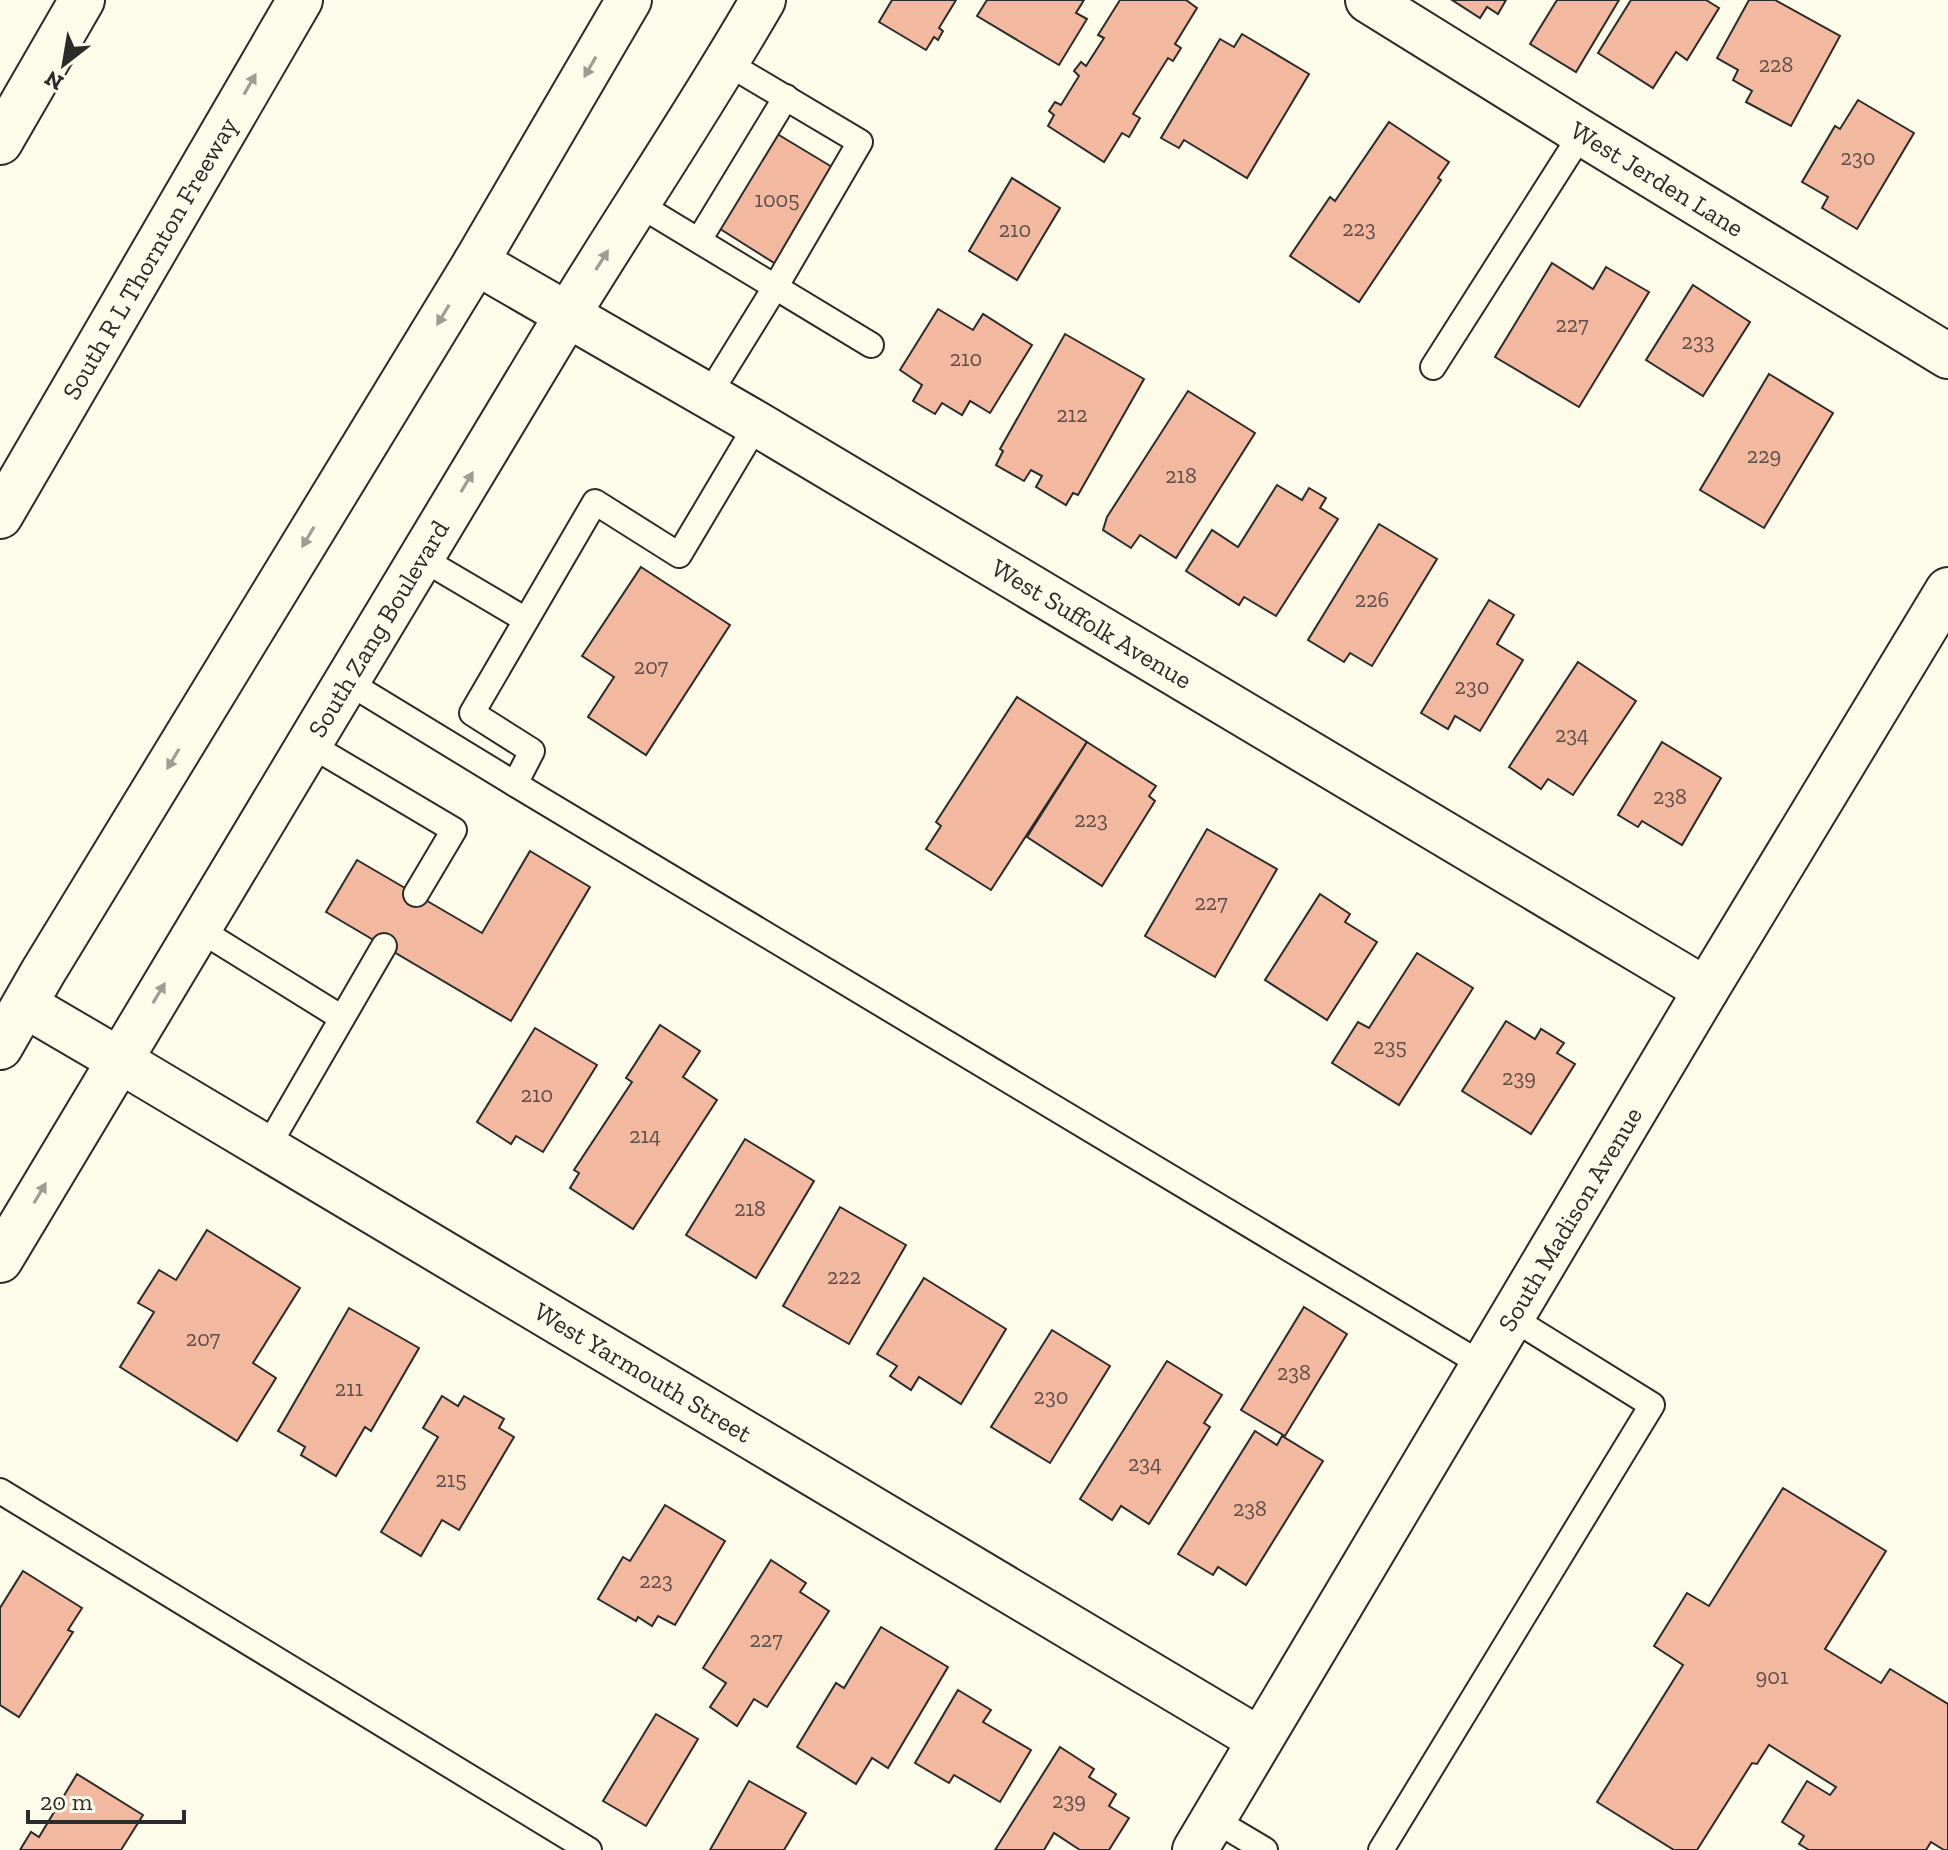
<svg xmlns="http://www.w3.org/2000/svg" width="1948" height="1850" font-family="'Zilla Slab',serif">
  <rect width="100%" height="100%" fill="#fdfbea"/>
  <!-- building -->
  <g fill="#f2b8a0" stroke="#2b2b2b" stroke-width="2">
    <polygon points="892,0 956,0 939,28 943,31 938,40 934,37 926,50 879,22"/>
    <polygon points="987,0 1084,0 1076,13 1087,19 1059,65 977,16"/>
    <polygon points="1120,0 1186,0 1197,8 1175,44 1181,48 1173,61 1168,58 1133,114 1140,118 1129,137 1122,133 1104,162 1048,126 1054,115 1049,111 1055,102 1061,105 1079,76 1074,71 1081,62 1086,66 1104,38 1098,35"/>
    <polygon points="1452,0 1506,0 1498,14 1487,7 1480,18"/>
    <polygon points="1557,0 1619,0 1576,72 1530,44"/>
    <polygon points="1631,0 1706,0 1719,8 1687,60 1676,52 1653,88 1598,53"/>
    <polygon points="1749,0 1775,0 1840,36 1791,126 1746,102 1752,91 1733,80 1738,70 1717,58"/>
    <polygon points="1242,34 1309,74 1247,178 1184,140 1179,148 1161,138 1220,39 1234,47"/>
    <polygon points="1858,100 1914,133 1857,229 1822,208 1828,197 1802,182 1835,126 1840,129"/>
    <polygon points="1389,122 1449,162 1438,178 1441,180 1359,302 1290,256 1330,197 1335,201"/>
    <polygon points="774,132 837,170 779,266 717,227"/>
    <polygon points="1012,178 1060,208 1017,280 969,251"/>
    <polygon points="1552,263 1593,289 1606,267 1649,292 1579,407 1495,357"/>
    <polygon points="1693,285 1750,322 1703,396 1646,360"/>
    <polygon points="938,309 973,330 983,314 1032,345 990,413 970,401 962,415 942,403 935,414 913,401 922,385 900,370"/>
    <polygon points="1065,334 1144,379 1078,495 1073,493 1066,505 1036,487 1042,476 1031,470 1024,481 996,465 1003,451 1000,449"/>
    <polygon points="1769,374 1833,413 1764,528 1700,490"/>
    <polygon points="1188,391 1255,433 1176,558 1140,535 1131,548 1103,530 1107,517"/>
    <polygon points="1277,485 1302,500 1309,488 1326,498 1320,508 1338,519 1276,616 1244,597 1239,605 1186,571 1212,530 1238,547"/>
    <polygon points="1379,524 1437,559 1372,666 1350,653 1344,662 1308,640"/>
    <polygon points="641,567 730,625 646,755 588,717 614,677 582,656"/>
    <polygon points="1489,600 1514,615 1497,644 1523,660 1480,731 1455,716 1448,729 1421,713"/>
    <polygon points="1578,662 1636,701 1573,795 1548,779 1541,789 1509,767"/>
    <polygon points="1017,697 1087,742 991,890 926,849 941,826 936,822"/>
    <polygon points="1087,742 1156,786 1149,796 1155,801 1102,886 1027,837"/>
    <polygon points="1662,742 1721,778 1682,845 1642,821 1638,827 1618,815"/>
    <polygon points="1207,829 1277,869 1215,977 1145,936"/>
    <polygon points="530,851 590,887 511,1021 326,912 357,860 482,933"/>
    <polygon points="1320,894 1350,914 1345,922 1377,942 1327,1020 1265,980"/>
    <polygon points="1417,953 1473,988 1399,1105 1332,1063 1358,1022 1369,1028"/>
    <polygon points="1506,1021 1535,1039 1541,1029 1564,1043 1557,1053 1575,1064 1531,1134 1462,1091"/>
    <polygon points="660,1025 700,1051 683,1077 717,1100 633,1229 570,1188 579,1173 574,1170 632,1082 626,1078"/>
    <polygon points="535,1028 597,1065 543,1152 516,1136 511,1144 477,1122"/>
    <polygon points="745,1139 814,1181 756,1278 686,1235"/>
    <polygon points="840,1207 906,1245 849,1344 783,1306"/>
    <polygon points="207,1230 300,1288 253,1363 276,1378 237,1441 120,1367 154,1312 138,1303 159,1270 176,1280"/>
    <polygon points="924,1278 1006,1329 961,1404 919,1377 911,1390 890,1376 897,1366 877,1354"/>
    <polygon points="1304,1307 1347,1334 1285,1436 1241,1410"/>
    <polygon points="349,1308 419,1348 371,1431 365,1427 336,1476 301,1455 305,1447 278,1431"/>
    <polygon points="1052,1330 1110,1366 1050,1463 991,1427"/>
    <polygon points="1167,1361 1222,1395 1204,1423 1210,1427 1149,1524 1121,1506 1112,1520 1080,1499"/>
    <polygon points="442,1396 458,1406 464,1396 504,1419 499,1428 514,1437 459,1530 442,1520 421,1556 381,1532 438,1437 423,1428"/>
    <polygon points="1255,1431 1277,1445 1282,1436 1323,1461 1246,1585 1218,1567 1213,1575 1178,1554"/>
    <polygon points="1783,1488 1886,1551 1825,1649 1881,1683 1890,1669 1948,1704 1948,1850 1944,1850 1931,1842 1926,1850 1809,1850 1799,1844 1804,1836 1782,1822 1807,1781 1830,1795 1836,1787 1769,1745 1757,1764 1752,1763 1697,1850 1674,1850 1597,1802 1683,1665 1654,1646 1687,1593 1709,1606"/>
    <polygon points="665,1505 725,1541 675,1625 658,1616 652,1626 638,1617 636,1621 598,1599 623,1557 630,1561"/>
    <polygon points="771,1560 806,1583 800,1592 829,1611 767,1707 754,1699 737,1726 710,1707 726,1683 703,1668"/>
    <polygon points="23,1571 82,1608 68,1630 73,1632 19,1717 0,1705 0,1608"/>
    <polygon points="881,1627 948,1667 888,1768 872,1758 856,1784 797,1747 836,1683 844,1688"/>
    <polygon points="958,1690 991,1710 983,1722 1031,1750 1000,1802 954,1775 949,1783 915,1763"/>
    <polygon points="656,1714 698,1739 646,1826 603,1801"/>
    <polygon points="1060,1747 1094,1769 1089,1777 1116,1794 1109,1806 1129,1818 1109,1850 1080,1850 1054,1833 1044,1850 995,1850"/>
    <polygon points="77,1774 143,1815 121,1850 20,1850 31,1832 39,1837"/>
    <polygon points="749,1781 806,1813 784,1850 710,1850"/>
  </g>
  <g fill="none" stroke-linecap="round" stroke-linejoin="round">
    <defs>
      <g id="service">
        <polyline points="638,204 871,345"/>
        <polyline points="699,240 786,97"/>
        <polyline points="1433,367 1582,133"/>
        <polyline points="708,396 776,286 860,142 727,63"/>
        <polyline points="421,558 526,620"/>
        <polyline points="346,681 515,784 1483,1365"/>
        <polyline points="309,744 454,830 416,894"/>
        <polyline points="515,784 532,751 472,713 595,502 679,555 757,424"/>
        <polyline points="197,928 342,1018"/>
        <polyline points="267,1148 384,946"/>
        <polyline points="0,1491 589,1850"/>
        <polyline points="1213,1819 1265,1850"/>
        <polyline points="1381,1850 1652,1405 1512,1318"/>
      </g>
      <g id="minor">
        <path id="s1" d="M1368,0L1582,133L1948,356"/>
        <path id="s2" d="M476,262L757,424L1706,990"/>
        <path id="s3" d="M119,1060L1260,1740"/>
        <path id="s4" d="M1195,1850L1706,990L1948,590"/>
      </g>
      <g id="secondary">
        <polyline points="25,1005 119,1060"/>
        <polyline points="0,1047 43,972 476,262 629,0"/>
        <path id="s5" d="M0,1260C186,948 373,638 560,327C627,217 699,111 763,0"/>
      </g>
      <g id="motorway">
        <polyline points="0,142 82,0"/>
        <path id="s6" d="M0,516L300,0"/>
      </g>
    </defs>
    <!-- service casing -->
    <use href="#service" stroke="#2b2b2b" stroke-width="28"/>
    <!-- minor casing -->
    <use href="#minor" stroke="#2b2b2b" stroke-width="48"/>
    <!-- secondary casing -->
    <use href="#secondary" stroke="#2b2b2b" stroke-width="48"/>
    <!-- motorway casing -->
    <use href="#motorway" stroke="#2b2b2b" stroke-width="48"/>
    <!-- service -->
    <use href="#service" stroke="#fdfbea" stroke-width="24"/>
    <!-- minor -->
    <use href="#minor" stroke="#fdfbea" stroke-width="44"/>
    <!-- secondary -->
    <use href="#secondary" stroke="#fdfbea" stroke-width="44"/>
    <!-- motorway -->
    <use href="#motorway" stroke="#fdfbea" stroke-width="44"/>
  </g>
  <!-- one-way arrows -->
  <defs><path id="oneway-solid" d="M-6-.8H1V-3.2L6.5 0L1 3.2V.8H-6Z" transform="scale(2)"/></defs>
  <g fill="#9e9d94">
    <use href="#oneway-solid" transform="translate(590 67) rotate(120)"/>
    <use href="#oneway-solid" transform="translate(250 84) rotate(-60)"/>
    <use href="#oneway-solid" transform="translate(602 260) rotate(-58)"/>
    <use href="#oneway-solid" transform="translate(443 315) rotate(121)"/>
    <use href="#oneway-solid" transform="translate(467 482) rotate(-59)"/>
    <use href="#oneway-solid" transform="translate(308 537) rotate(121)"/>
    <use href="#oneway-solid" transform="translate(173 759) rotate(121)"/>
    <use href="#oneway-solid" transform="translate(159 993) rotate(-59)"/>
    <use href="#oneway-solid" transform="translate(40 1193) rotate(-59)"/>
  </g>
  <g text-anchor="middle" stroke-width="6" stroke-linejoin="round" paint-order="stroke">
    <!-- number labels -->
    <g font-size="22" fill="#5d4e48">
      <text x="1776" y="72">228</text>
      <text x="1858" y="165">230</text>
      <text x="777" y="207">1005</text>
      <text x="1359" y="236">223</text>
      <text x="1015" y="237">210</text>
      <text x="1572" y="332">227</text>
      <text x="1698" y="349">233</text>
      <text x="966" y="366">210</text>
      <text x="1072" y="422">212</text>
      <text x="1764" y="463">229</text>
      <text x="1181" y="483">218</text>
      <text x="1372" y="607">226</text>
      <text x="651" y="674">207</text>
      <text x="1472" y="694">230</text>
      <text x="1572" y="742">234</text>
      <text x="1670" y="804">238</text>
      <text x="1091" y="827">223</text>
      <text x="1211" y="910">227</text>
      <text x="1390" y="1054">235</text>
      <text x="1519" y="1085">239</text>
      <text x="537" y="1102">210</text>
      <text x="645" y="1143">214</text>
      <text x="750" y="1216">218</text>
      <text x="844" y="1284">222</text>
      <text x="203" y="1346">207</text>
      <text x="1294" y="1380">238</text>
      <text x="349" y="1396">211</text>
      <text x="1051" y="1404">230</text>
      <text x="1145" y="1471">234</text>
      <text x="451" y="1487">215</text>
      <text x="1250" y="1516">238</text>
      <text x="656" y="1588">223</text>
      <text x="766" y="1647">227</text>
      <text x="1772" y="1684">901</text>
      <text x="1069" y="1808">239</text>
    </g>
    <!-- street labels -->
    <g font-size="26" fill="#2b2b2b" stroke="#fdfbea">
      <text dy="9" stroke="none"><textPath href="#s1" startOffset="340">West Jerden Lane</textPath></text>
      <text dy="9" stroke="none"><textPath href="#s6" startOffset="298">South R L Thornton Freeway</textPath></text>
      <text dy="9" stroke="none"><textPath href="#s2" startOffset="714">West Suffolk Avenue</textPath></text>
      <text dy="9" stroke="none"><textPath href="#s5" startOffset="736">South Zang Boulevard</textPath></text>
      <text dy="9" stroke="none"><textPath href="#s4" startOffset="734">South Madison Avenue</textPath></text>
      <text dy="9" stroke="none"><textPath href="#s3" startOffset="610">West Yarmouth Street</textPath></text>
    </g>
  </g>
  <!-- north arrow -->
  <g transform="translate(64 64) rotate(211)" stroke="#fdfbea" stroke-width="6" paint-order="stroke">
  <path d="M0-6L14 30L0 20L-14 30Z" fill="#2b2b2b"/>
  <text y="-12" font-size="22" font-weight="bold" text-anchor="middle" fill="#2b2b2b">N</text>
  </g>
  <!-- scale -->
  <path d="M28 1810v12h156v-12" fill="none" stroke="#2b2b2b" stroke-width="4"/>
  <text x="40" y="1810" font-size="24" fill="#2b2b2b" stroke="#fdfbea" stroke-width="6" paint-order="stroke">20 m</text>
</svg>
